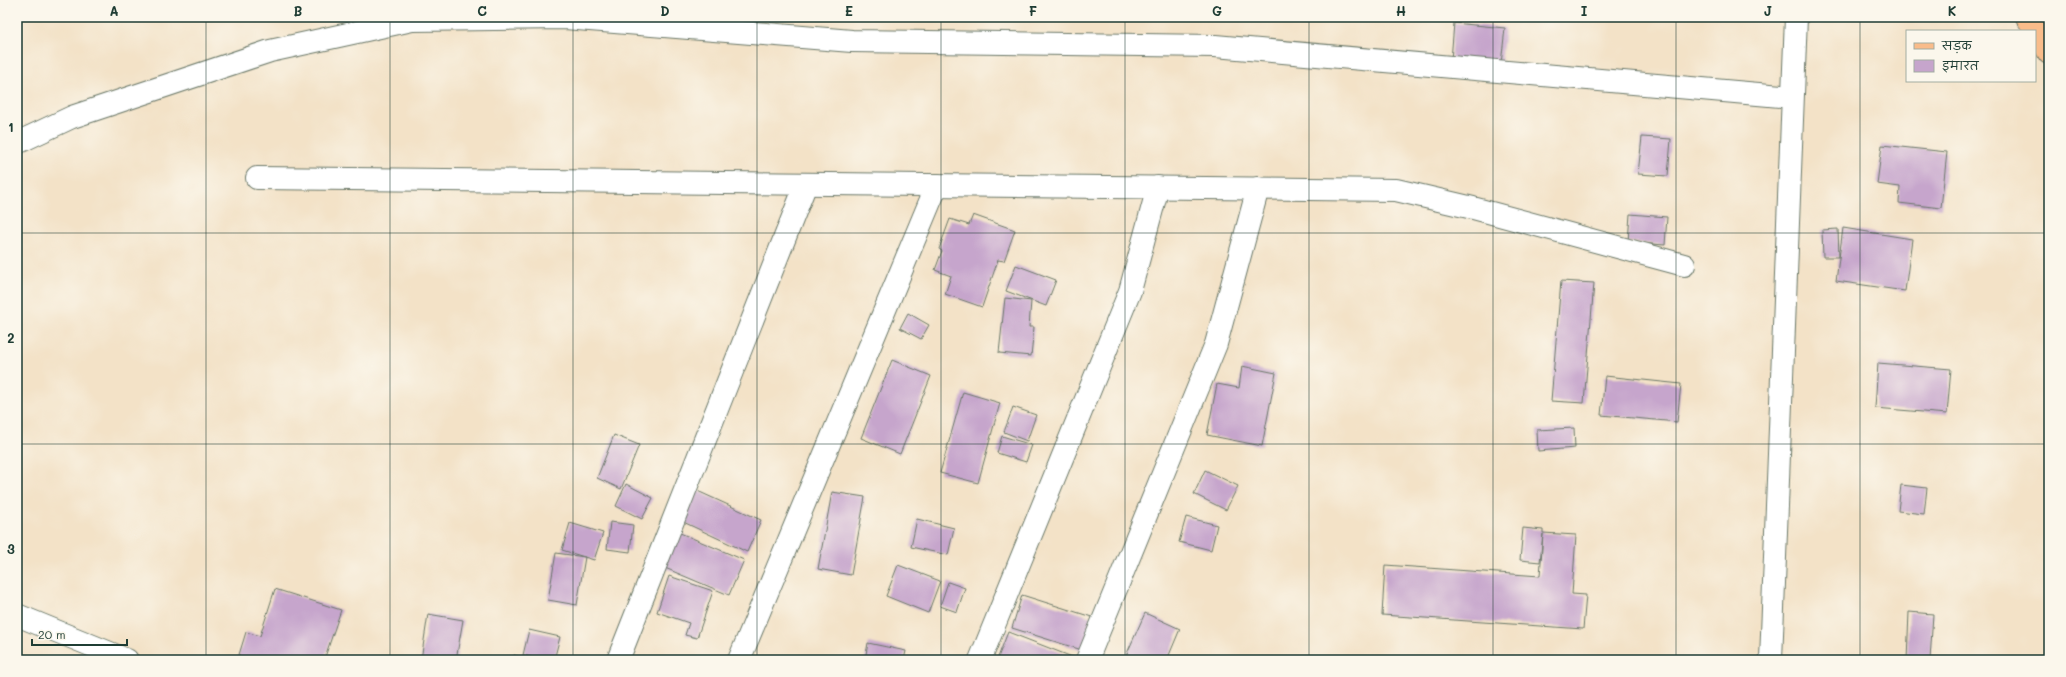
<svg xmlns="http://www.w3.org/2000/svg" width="2066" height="677" font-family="Mali,'Playpen Sans Deva',sans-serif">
  <rect width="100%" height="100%" fill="#fbf7ec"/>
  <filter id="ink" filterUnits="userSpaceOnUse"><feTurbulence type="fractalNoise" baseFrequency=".025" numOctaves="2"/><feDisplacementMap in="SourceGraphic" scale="8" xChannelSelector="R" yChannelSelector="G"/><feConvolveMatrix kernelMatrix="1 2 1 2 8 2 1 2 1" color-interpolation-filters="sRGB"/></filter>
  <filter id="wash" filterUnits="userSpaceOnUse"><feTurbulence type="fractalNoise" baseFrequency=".012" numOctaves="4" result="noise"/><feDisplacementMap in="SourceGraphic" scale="16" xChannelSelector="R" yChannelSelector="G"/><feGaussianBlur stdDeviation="0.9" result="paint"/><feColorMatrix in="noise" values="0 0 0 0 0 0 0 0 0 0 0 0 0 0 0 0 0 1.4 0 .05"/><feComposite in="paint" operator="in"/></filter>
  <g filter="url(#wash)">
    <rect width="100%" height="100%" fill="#f3e2c7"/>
    <g id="blocks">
      <!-- building -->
      <g fill="#c6a5cc">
        <polygon points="1454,23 1505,28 1501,64 1451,60"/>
        <polygon points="1642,137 1671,139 1668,176 1638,174"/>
        <polygon points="1882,145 1947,152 1941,208 1899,203 1900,187 1877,184"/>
        <polygon points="1630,214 1667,217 1665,245 1628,242"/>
        <polygon points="973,215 1015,230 1004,261 998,260 982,307 945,294 951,276 935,270 942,251 939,249 950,219 969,225"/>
        <polygon points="1843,228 1912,239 1905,291 1836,281"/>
        <polygon points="1838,229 1839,257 1823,257 1822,230"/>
        <polygon points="1016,265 1056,280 1046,306 1006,291"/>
        <polygon points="1561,281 1594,283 1584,403 1551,401"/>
        <polygon points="1005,298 1031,301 1029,327 1034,327 1031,356 999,353"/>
        <polygon points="908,313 929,325 921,339 900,328"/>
        <polygon points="892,360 931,376 900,454 861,438"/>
        <polygon points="1878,363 1951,369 1947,414 1875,408"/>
        <polygon points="1242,366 1276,373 1262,446 1207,435 1217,384 1239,388"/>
        <polygon points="1605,376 1681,384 1677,422 1601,415"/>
        <polygon points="963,392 1000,403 978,483 940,473"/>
        <polygon points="1013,407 1036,415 1027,441 1004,432"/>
        <polygon points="1574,428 1575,448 1538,451 1537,430"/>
        <polygon points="614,435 639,445 621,489 597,478"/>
        <polygon points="1002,436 1032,445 1026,462 997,453"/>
        <polygon points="1205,470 1238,486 1226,510 1194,494"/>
        <polygon points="626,484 653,498 642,519 616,506"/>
        <polygon points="1901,485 1927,488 1924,514 1898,511"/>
        <polygon points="691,488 761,520 747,552 677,519"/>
        <polygon points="832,492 865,497 851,575 818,569"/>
        <polygon points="1186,517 1217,525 1211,550 1179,542"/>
        <polygon points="917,519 954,528 948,555 911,547"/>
        <polygon points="610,522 633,525 630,552 607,549"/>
        <polygon points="570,523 603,533 594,560 562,550"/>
        <polygon points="1523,528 1543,530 1543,533 1576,535 1572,594 1586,595 1583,629 1382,615 1385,565 1540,576 1543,534 1540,562 1520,560"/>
        <polygon points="673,530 744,560 729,595 658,565"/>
        <polygon points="556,553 585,557 577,605 548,600"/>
        <polygon points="898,565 940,581 928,613 886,596"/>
        <polygon points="669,576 713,591 697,638 685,635 689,623 657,612"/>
        <polygon points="948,582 965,588 957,612 940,606"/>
        <polygon points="275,589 341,610 324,660 245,660 238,658 246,632 260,636"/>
        <polygon points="1022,595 1095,618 1085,651 1012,628"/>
        <polygon points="1909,612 1933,614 1930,660 1907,660"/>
        <polygon points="1145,613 1180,629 1167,660 1124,660"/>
        <polygon points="428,614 463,620 456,660 421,660"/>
        <polygon points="529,630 560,637 554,660 541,660 523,655"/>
        <polygon points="1008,632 1080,660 997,660"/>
        <polygon points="868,643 906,651 904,660 865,660"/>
        <polygon points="514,655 529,660 512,660"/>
      </g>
    </g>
  </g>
  <g filter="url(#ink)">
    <use href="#blocks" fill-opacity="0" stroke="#697767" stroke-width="1"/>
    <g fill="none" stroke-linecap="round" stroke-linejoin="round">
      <defs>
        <g id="minor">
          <polyline points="17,143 72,117 270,51 412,20 565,18 852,41 1215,46 1792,97"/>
          <polyline points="257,178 1396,190 1473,208 1684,265"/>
          <polyline points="17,615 127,660"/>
          <polyline points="618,660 806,184"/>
          <polyline points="739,660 937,185"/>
          <polyline points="980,660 1130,291 1158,187"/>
          <polyline points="1087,660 1216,344 1258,188"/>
          <polyline points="1771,660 1796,17"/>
        </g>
        <polyline id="primary" points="2027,17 2049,53"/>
      </defs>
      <!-- minor casing -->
      <use href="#minor" stroke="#697767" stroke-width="24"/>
      <!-- primary casing -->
      <use href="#primary" stroke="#697767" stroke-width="24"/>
      <!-- minor -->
      <use href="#minor" stroke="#fff" stroke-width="22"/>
      <!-- primary -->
      <use href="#primary" stroke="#f9bc8a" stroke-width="22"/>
    </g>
  </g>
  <!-- grid -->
  <path fill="none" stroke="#1f3d34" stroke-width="1" stroke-opacity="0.55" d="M206,17V660M390,17V660M573,17V660M757,17V660M941,17V660M1125,17V660M1309,17V660M1493,17V660M1676,17V660M1860,17V660M17,233H2049M17,444H2049"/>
  <!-- margin -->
  <rect width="2066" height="677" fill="none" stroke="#fbf7ec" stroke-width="44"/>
  <!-- legend -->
  <rect x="1906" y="30" width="130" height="52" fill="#fbf7ec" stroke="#a3ada2"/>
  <rect x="1914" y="43" width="20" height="6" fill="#f9bc8a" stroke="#a3ada2"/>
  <text x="1942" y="50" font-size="12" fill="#1f3d34">सड़क</text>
  <rect x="1914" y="60" width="20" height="12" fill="#c6a5cc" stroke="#a3ada2"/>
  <text x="1942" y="70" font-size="12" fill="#1f3d34">इमारत</text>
  <!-- scale -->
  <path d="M32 639v6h95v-6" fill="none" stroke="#1f3d34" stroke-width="2"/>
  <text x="38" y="639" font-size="12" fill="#1f3d34" stroke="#fbf7ec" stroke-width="3" paint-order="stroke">20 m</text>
  <rect x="22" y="22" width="2022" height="633" fill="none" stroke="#1f3d34" stroke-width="1.5"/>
  <g font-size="13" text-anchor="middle" font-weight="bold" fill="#1f3d34">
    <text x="114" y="16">A</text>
    <text x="298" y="16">B</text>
    <text x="482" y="16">C</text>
    <text x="665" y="16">D</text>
    <text x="849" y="16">E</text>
    <text x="1033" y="16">F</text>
    <text x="1217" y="16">G</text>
    <text x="1401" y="16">H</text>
    <text x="1584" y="16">I</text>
    <text x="1768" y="16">J</text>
    <text x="1952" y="16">K</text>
    <text x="11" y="132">1</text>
    <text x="11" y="343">2</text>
    <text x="11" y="554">3</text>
  </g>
</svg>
